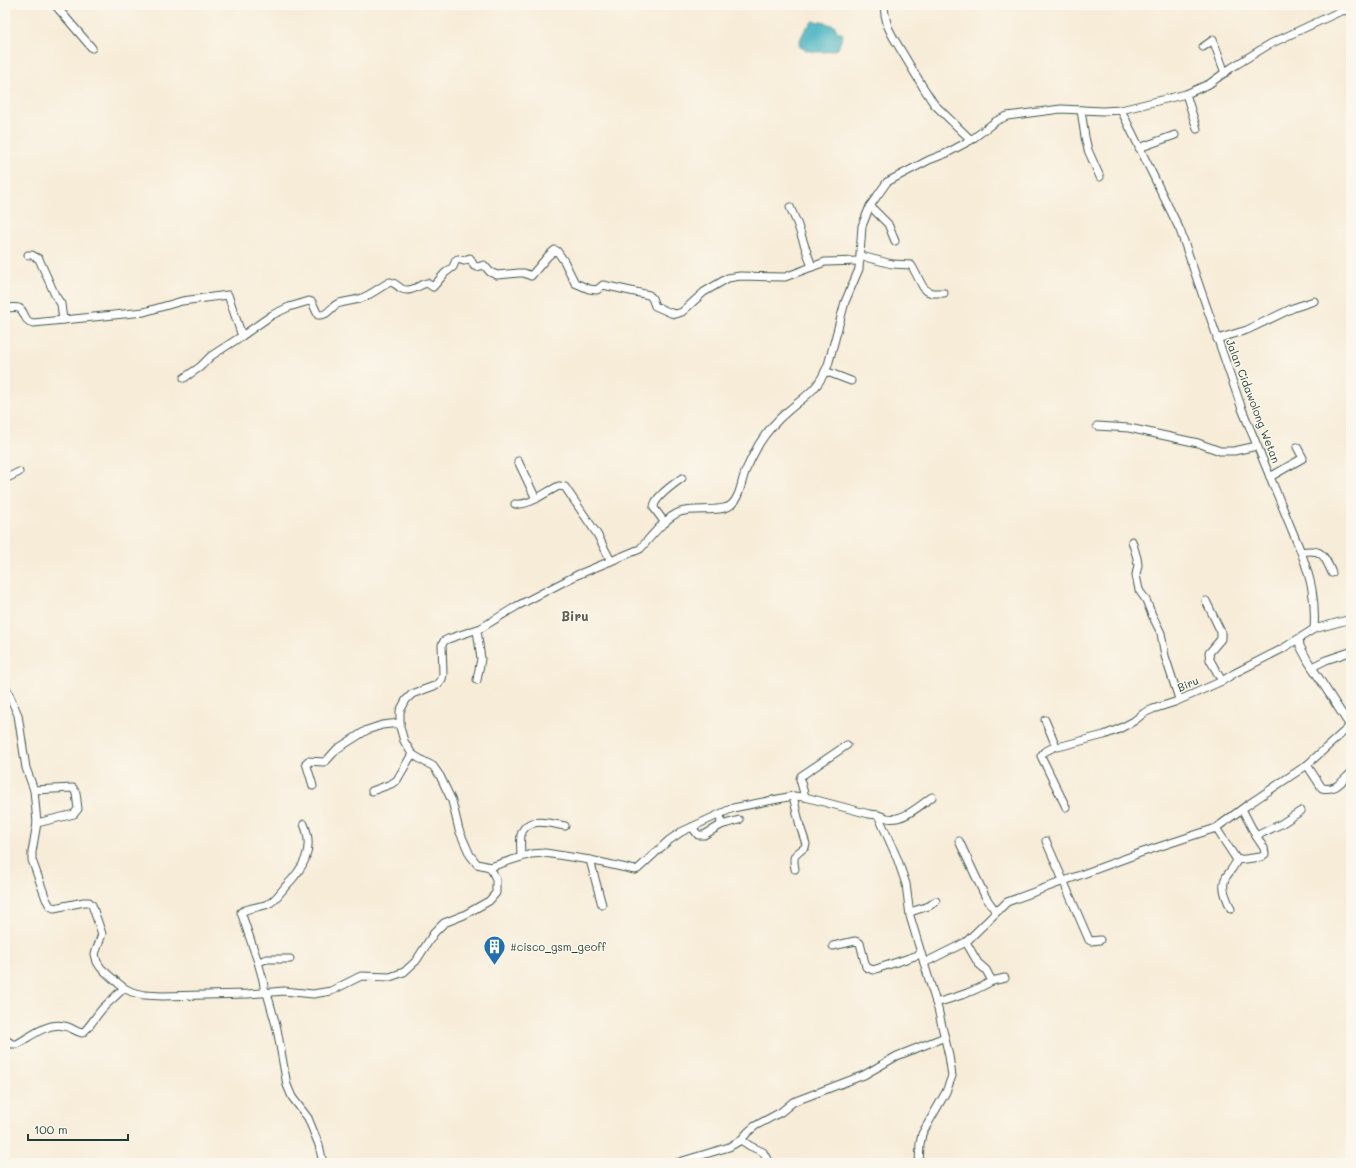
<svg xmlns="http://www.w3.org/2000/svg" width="1356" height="1168" font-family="Mali,sans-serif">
  <rect width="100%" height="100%" fill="#fbf7ec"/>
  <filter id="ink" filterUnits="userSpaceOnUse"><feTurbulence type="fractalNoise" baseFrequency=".025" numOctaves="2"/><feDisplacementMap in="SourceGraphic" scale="8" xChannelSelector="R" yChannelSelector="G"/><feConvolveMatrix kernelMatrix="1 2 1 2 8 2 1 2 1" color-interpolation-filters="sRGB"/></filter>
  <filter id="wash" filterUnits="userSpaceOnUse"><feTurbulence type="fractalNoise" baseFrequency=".012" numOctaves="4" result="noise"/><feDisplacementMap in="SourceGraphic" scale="16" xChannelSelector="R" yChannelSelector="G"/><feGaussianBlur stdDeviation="0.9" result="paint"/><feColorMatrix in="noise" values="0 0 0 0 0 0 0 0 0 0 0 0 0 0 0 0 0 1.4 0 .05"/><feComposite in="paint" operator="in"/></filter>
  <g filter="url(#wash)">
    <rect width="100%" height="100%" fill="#f7ecd8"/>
    <!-- water -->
    <path fill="#45b2c1" stroke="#32787a" d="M813,21L823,22L835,26L837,31L843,34L838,49C828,53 808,54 799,46C800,37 805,28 813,21Z"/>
  </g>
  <g filter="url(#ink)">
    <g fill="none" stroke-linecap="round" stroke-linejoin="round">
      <defs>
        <g id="minor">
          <polyline points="55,5 92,48"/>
          <polyline points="884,5 885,15 888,27 893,37 923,87 934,104 971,140 996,121 1007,116 1061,109 1103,111 1121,110 1186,94 1209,84 1231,68 1270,44 1341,11 1351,10"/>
          <polyline points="1203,47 1213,40 1225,73"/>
          <polyline points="1186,94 1197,129"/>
          <polyline points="1081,110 1085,137 1088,150 1100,177"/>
          <path d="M1121,110L1180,230L1242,409L1301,552C1311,579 1316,600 1314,629"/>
          <path d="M971,140L947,153L929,160L887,182L870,206L862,226L859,269L845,302L828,365C825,372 821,380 816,386C809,395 798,402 789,410C777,420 767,431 759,444C754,453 749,463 745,472C741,483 740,497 731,505C721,513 694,507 680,512C666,517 650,538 640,549L635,551L577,575L517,606L481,628L448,639L444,641L442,645L443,674L442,679L439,683L434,686L412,694L406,700L400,711V727L404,741L412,754L425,762L433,766L440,776L452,801L459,830L470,855L477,864L490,867L531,854L545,853L590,860L635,870L638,869L668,841L681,832L733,808L793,796L805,797L869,814L878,815L897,858L906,884L910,916L924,963L966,942L1007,902L1140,853L1216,828L1246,806L1307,765L1350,726L1308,661L1300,646L1299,639"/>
          <polyline points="1139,148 1175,135"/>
          <polyline points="870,206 888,224 895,241"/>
          <polyline points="790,207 797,223 812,267"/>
          <polyline points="28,255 32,255 39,259 55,295 61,304 63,320"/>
          <polyline points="861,256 892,264 911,265 913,268 923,287 927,291 932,293 944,293"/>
          <path d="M5,308C9,308 15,307 19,308C26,312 23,321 33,323L144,312L182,301L228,295L242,336L211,356L200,367L184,378"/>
          <path d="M242,336L272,315L289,307L309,301L312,302L318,315C328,316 330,308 337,304C345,301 354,301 362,298C372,294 380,287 390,282C396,283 397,286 402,289C411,293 418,285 427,283L433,287L445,273L453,267L456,260L458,259L464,261L467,259L470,258L474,266L477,267L484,265L490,272L497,275L519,273H524L531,276L548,256L555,250L557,251L564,261L575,283L589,289L597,290L603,285L649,295L652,298L655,306L671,313L676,314L682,312L704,292L728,278L740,276L785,277L825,262L860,261"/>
          <polyline points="1217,339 1247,330 1293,308 1314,301"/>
          <polyline points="825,371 851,381"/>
          <polyline points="1097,426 1129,428 1198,443 1220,451 1234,451 1257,446"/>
          <polyline points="518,461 536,499"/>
          <polyline points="1270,477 1303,458 1297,447"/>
          <polyline points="5,479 19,472"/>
          <path d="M515,504C530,506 545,492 559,486L565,487L597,534L611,561"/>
          <path d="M665,523L654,508C653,498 674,484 682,478"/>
          <polyline points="1132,541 1137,558 1138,565 1136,575 1139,590 1146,600 1152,615 1161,633 1165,656 1179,699"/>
          <path d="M1301,552C1322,548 1324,555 1332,573"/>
          <polyline points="1206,601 1221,632 1221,639 1209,653 1210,660 1222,681"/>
          <polyline points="477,630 481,659 477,680"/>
          <polyline points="1312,667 1326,660 1350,652"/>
          <polyline points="5,685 18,715 26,768 34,790 37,823 32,852 32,860 46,899 50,906 54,908 84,902 89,902 92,905 102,934 95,954 97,962 101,968 112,978 124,988 132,992 144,995 162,996 248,994 284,991 313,994 331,991 361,976 390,977 404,972 416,961 434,933 444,923 464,915 489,901 496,893 496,879 490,867"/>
          <polyline points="1045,720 1056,746 1058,747 1104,735 1119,729 1134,721 1144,713 1153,709 1175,702 1222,681 1235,673 1282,649 1314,629 1351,619"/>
          <polyline points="1056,746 1044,752 1041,756 1066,807"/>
          <path d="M1307,765L1322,788C1336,791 1341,782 1351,773"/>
          <polyline points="313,786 306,763 308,761 324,762 327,760 337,749 367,730 382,725 400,723"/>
          <polyline points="34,790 73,788 76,793 78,809 74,814 70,815 37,823"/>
          <polyline points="372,791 391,784 397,780 412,754"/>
          <path d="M793,796L800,826L806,844L805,847C795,856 792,854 795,869"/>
          <polyline points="805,797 800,779 801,776 847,745"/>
          <path d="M878,815C881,816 884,817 887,818C903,822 920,805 932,797"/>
          <polyline points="721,825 739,820"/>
          <polyline points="692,827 698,835 704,835 721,825 720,814"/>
          <path d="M1216,828L1237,860C1234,867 1230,871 1226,877C1220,887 1227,899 1231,909"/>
          <polyline points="1256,836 1281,824 1301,811"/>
          <polyline points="959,841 985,896 994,909 999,910"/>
          <polyline points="1046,841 1089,940 1091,941 1100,940"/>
          <path d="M521,857C521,851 520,842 521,835C526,815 552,824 565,826"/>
          <polyline points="590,860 602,905"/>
          <polyline points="1237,860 1261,857 1265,854 1264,848 1256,836 1242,809"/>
          <polyline points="910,912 929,906 936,901"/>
          <polyline points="966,942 978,963 986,970 992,981 1005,978"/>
          <polyline points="833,946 855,941 860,943 866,967 873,970 921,954"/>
          <path d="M258,962L241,912C250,907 263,907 270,903C276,899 281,892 285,887C303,869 315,850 304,824"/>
          <polyline points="265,993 263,980 258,962 267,959 290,959"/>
          <polyline points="267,993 277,1029 287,1085 292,1097 308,1118 319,1145 323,1163"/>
          <path d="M936,1003C956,997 974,992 992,981"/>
          <path d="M5,1039L12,1044H17C31,1036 48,1022 64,1026C71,1027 76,1032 82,1033C88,1030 97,1014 103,1008C110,1001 117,995 124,988"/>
          <polyline points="741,1140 750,1146 763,1152 769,1163"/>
          <polyline points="676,1163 729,1147 741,1140 748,1132 755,1126 781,1112 793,1102 864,1075 897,1056 945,1037"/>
          <polyline points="919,1163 920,1144 922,1134 946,1092 952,1076 949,1056 938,1009 924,963"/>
        </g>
      </defs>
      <!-- minor casing -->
      <use href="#minor" stroke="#3f574d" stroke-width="9"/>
      <!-- minor -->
      <use href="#minor" stroke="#fff" stroke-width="7"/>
    </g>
  </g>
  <!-- icons -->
  <defs>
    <symbol id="building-pin" viewBox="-11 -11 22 30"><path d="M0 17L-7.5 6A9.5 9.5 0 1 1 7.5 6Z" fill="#1f6fb2" stroke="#fbf7ec"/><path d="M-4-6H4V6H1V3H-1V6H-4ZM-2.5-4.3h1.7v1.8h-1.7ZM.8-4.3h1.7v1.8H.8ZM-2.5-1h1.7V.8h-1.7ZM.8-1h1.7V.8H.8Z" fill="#fff"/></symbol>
  </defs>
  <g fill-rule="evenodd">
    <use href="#building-pin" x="482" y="934" width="25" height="34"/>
  </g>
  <g text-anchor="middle" stroke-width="3" stroke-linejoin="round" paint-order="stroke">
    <!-- street labels -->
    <g font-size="11" fill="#1f3d34" stroke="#fbf7ec">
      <text transform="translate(1253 401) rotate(69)" y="4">Jalan Cidawolong Wetan</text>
      <text transform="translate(1188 684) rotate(-23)" y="4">Biru</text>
    </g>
    <!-- poi labels -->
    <g font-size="11" fill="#1f3d34" stroke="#fbf7ec" text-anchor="start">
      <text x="510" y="951">#cisco_gsm_geoff</text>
    </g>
    <!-- quarter labels -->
    <g font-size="13" font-weight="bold" fill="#5f5c51" stroke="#fbf7ec">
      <text x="575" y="621">Biru</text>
    </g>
  </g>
  <!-- margin -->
  <rect width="1356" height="1168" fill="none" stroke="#fbf7ec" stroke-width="20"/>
  <!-- scale -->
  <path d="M28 1134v6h100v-6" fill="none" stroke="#1f3d34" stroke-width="2"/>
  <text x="34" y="1134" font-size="12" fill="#1f3d34" stroke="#fbf7ec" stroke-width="3" paint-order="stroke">100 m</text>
</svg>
